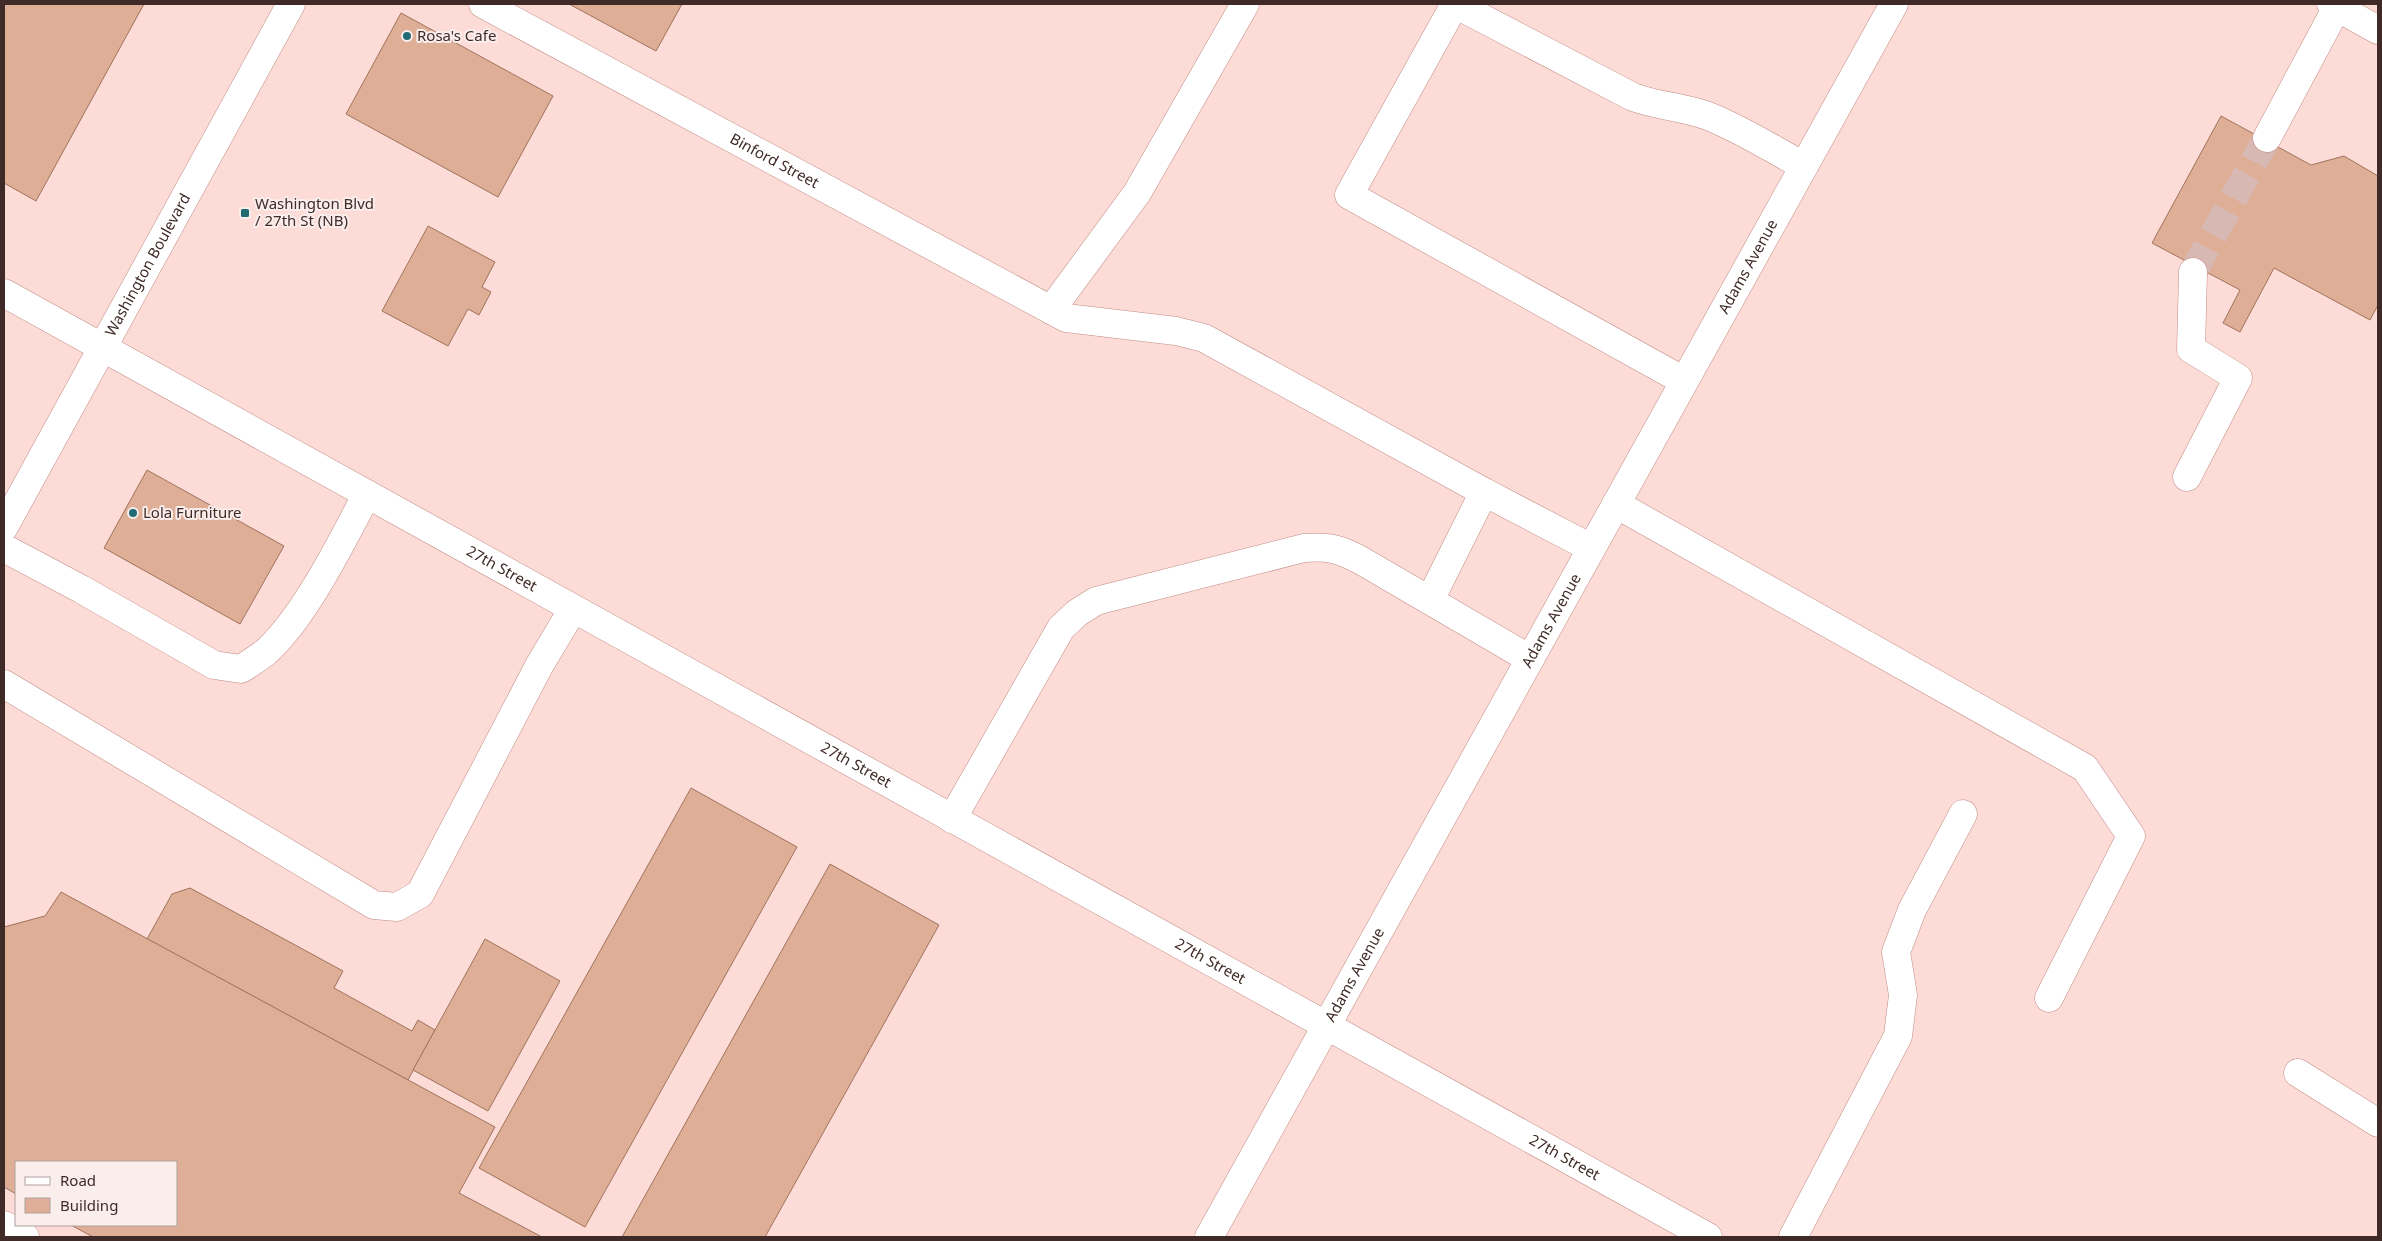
<svg xmlns="http://www.w3.org/2000/svg" width="2382" height="1241" font-family="'Noto Sans',sans-serif">
  <rect width="100%" height="100%" fill="#fddbd6"/>
  <!-- building -->
  <g fill="#deae96" stroke="#9f735d">
    <polygon points="4,4 144,4 36,201 4,183"/>
    <polygon points="569,4 682,4 656,51"/>
    <polygon points="401,13 553,96 498,197 346,114"/>
    <polygon points="2221,116 2311,165 2344,156 2378,176 2378,305 2370,320 2274,268 2240,332 2223,323 2240,290 2152,243"/>
    <polygon points="428,226 495,262 482,287 491,292 479,315 468,309 448,346 382,311"/>
    <polygon points="147,470 284,546 240,624 104,548"/>
    <polygon points="691,788 797,847 585,1227 479,1168"/>
    <polygon points="830,864 939,925 765,1237 622,1237"/>
    <polygon points="190,888 343,971 334,988 412,1031 418,1020 435,1030 408,1080 147,939 172,894"/>
    <polygon points="61,892 495,1127 459,1193 542,1237 93,1237 71,1225 176,1225 176,1162 16,1162 16,1194 4,1187 4,927 45,916"/>
    <polygon points="485,939 560,981 488,1111 413,1070"/>
  </g>
  <g fill="none" stroke-linecap="round" stroke-linejoin="round">
    <!-- minor-tunnel -->
    <polyline stroke="#d7b8b3" stroke-width="28" stroke-dasharray="28 14" stroke-linecap="butt" points="2193,272 2267,138"/>
    <defs>
      <g id="minor">
        <path id="s1" d="M483,4L1066,318L1176,331L1204,338L1484,492"/>
        <polyline points="1455,4 1349,195 1684,381"/>
        <path d="M1455,4L1633,97C1657,106 1683,107 1708,116C1741,129 1772,149 1804,166"/>
        <polyline points="2331,4 2378,30"/>
        <polyline points="2267,138 2337,7"/>
        <path id="s2" d="M4,293L1708,1237"/>
        <polyline points="1051,310 1137,193 1245,4"/>
        <polyline points="2187,477 2238,378 2191,349 2193,272"/>
        <polyline points="1616,504 2085,768 2131,836 2049,998"/>
        <path d="M4,548L81,589L214,665L241,669C249,664 258,658 266,652C306,615 341,543 367,494"/>
        <polyline points="1430,600 1484,492 1591,548"/>
        <polyline points="4,684 374,905 397,907 420,894 539,666 573,609"/>
        <path d="M952,819L1061,628L1077,613L1096,601L1304,548C1329,546 1340,549 1362,561L1530,659"/>
        <polyline points="2298,1073 2378,1123"/>
        <polyline points="4,1225 25,1237"/>
        <path id="s3" d="M1209,1237L1894,4"/>
        <polyline points="1793,1237 1898,1036 1903,995 1896,952 1912,910 1963,814"/>
      </g>
      <g id="major">
        <path id="s4" d="M4,527L291,4"/>
      </g>
    </defs>
    <!-- minor casing -->
    <use href="#minor" stroke="#c08c85" stroke-width="29"/>
    <!-- major casing -->
    <use href="#major" stroke="#c08c85" stroke-width="29"/>
    <!-- minor -->
    <use href="#minor" stroke="#fff" stroke-width="28"/>
    <!-- major -->
    <use href="#major" stroke="#fff" stroke-width="28"/>
  </g>
  <!-- markers -->
  <g fill="#216b75" stroke="#faeeec" stroke-width="2">
    <circle cx="407" cy="36" r="5"/>
    <rect x="240" y="208" width="10" height="10" rx="2.5"/>
    <circle cx="133" cy="513" r="5"/>
  </g>
  <g text-anchor="middle" stroke-width="4" stroke-linejoin="round" paint-order="stroke">
    <!-- poi labels -->
    <g font-size="15" fill="#3f2a27" stroke="#faeeec" text-anchor="start">
      <text x="417" y="41">Rosa's Cafe</text>
      <text x="255" y="209">Washington Blvd<tspan x="255" dy="17">/ 27th St (NB)</tspan></text>
      <text x="143" y="518">Lola Furniture</text>
    </g>
    <!-- street labels -->
    <g font-size="15" fill="#3f2a27" stroke="#faeeec">
      <text dy="5" stroke="none"><textPath href="#s1" startOffset="331">Binford Street</textPath></text>
      <text dy="5" stroke="none"><textPath href="#s4" startOffset="299">Washington Boulevard</textPath></text>
      <text dy="5" stroke="none"><textPath href="#s3" startOffset="1110">Adams Avenue</textPath></text>
      <text dy="5" stroke="none"><textPath href="#s2" startOffset="569">27th Street</textPath></text>
      <text dy="5" stroke="none"><textPath href="#s3" startOffset="705">Adams Avenue</textPath></text>
      <text dy="5" stroke="none"><textPath href="#s2" startOffset="974">27th Street</textPath></text>
      <text dy="5" stroke="none"><textPath href="#s2" startOffset="1379">27th Street</textPath></text>
      <text dy="5" stroke="none"><textPath href="#s3" startOffset="300">Adams Avenue</textPath></text>
      <text dy="5" stroke="none"><textPath href="#s2" startOffset="1784">27th Street</textPath></text>
    </g>
  </g>
  <!-- border -->
  <rect width="2382" height="1241" fill="none" stroke="#3f2a27" stroke-width="10"/>
  <!-- legend -->
  <rect x="15" y="1161" width="162" height="65" fill="#faeeec" stroke="#afa09d"/>
  <rect x="25" y="1177" width="25" height="8" fill="#ffffff" stroke="#afa09d"/>
  <text x="60" y="1186" font-size="15" fill="#3f2a27">Road</text>
  <rect x="25" y="1198" width="25" height="15" fill="#deae96" stroke="#afa09d"/>
  <text x="60" y="1211" font-size="15" fill="#3f2a27">Building</text>
</svg>
